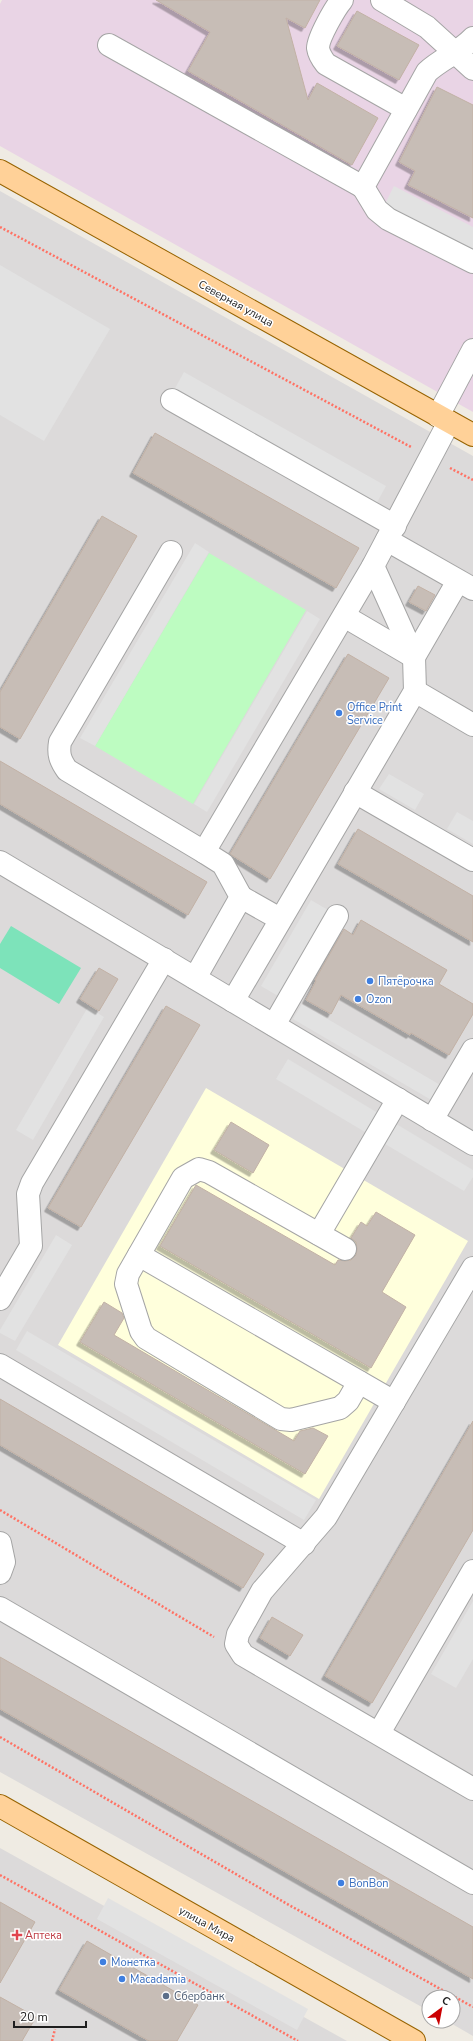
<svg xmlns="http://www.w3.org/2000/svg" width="473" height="2041" font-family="'Nunito Sans',sans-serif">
  <defs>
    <filter id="shadow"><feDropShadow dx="-3.5" dy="3.5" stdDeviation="0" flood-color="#0004"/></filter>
  </defs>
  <rect width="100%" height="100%" fill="#efebe3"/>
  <!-- residential -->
  <g fill="#dcdada">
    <polygon points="0,191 473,456 473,2036 447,2021 453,2021 453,1997 429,1997 429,2011 0,1772"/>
    <polygon points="0,1848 347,2041 0,2041"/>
  </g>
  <!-- industrial -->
  <polygon fill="#e9d4e5" points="2,0 473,0 473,412 0,146 0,4"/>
  <!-- education -->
  <polygon fill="#ffffdc" points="206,1088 468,1241 319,1499 58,1345"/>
  <!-- park -->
  <polygon fill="#bdfcc1" points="209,553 306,610 193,804 95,746"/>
  <!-- pitch -->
  <polygon fill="#7de3ba" points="11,926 81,968 59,1004 0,968 0,944"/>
  <!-- parking -->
  <g fill="#e2e2e2">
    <polygon points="394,186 473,227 473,251 384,206"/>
    <polygon points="0,265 110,329 44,441 0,415"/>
    <polygon points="184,372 386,486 375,506 173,392"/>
    <polygon points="195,543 209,552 95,746 80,738"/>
    <polygon points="307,611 320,619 207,812 194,804"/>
    <polygon points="389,774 424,794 415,810 379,789"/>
    <polygon points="457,812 473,821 473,844 447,829"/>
    <polygon points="311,900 328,910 278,996 261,986"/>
    <polygon points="302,1004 442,1086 433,1101 293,1019"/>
    <polygon points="88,1007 104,1017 33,1140 16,1130"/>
    <polygon points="288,1059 473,1170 473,1177 464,1191 276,1079"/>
    <polygon points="56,1235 72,1245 15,1341 0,1333 0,1330"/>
    <polygon points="27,1331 316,1500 304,1520 16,1350"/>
    <polygon points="473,1601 473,1659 456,1688 431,1674"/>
    <polygon points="108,1898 308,2009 297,2030 97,1919"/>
  </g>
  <!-- building -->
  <g fill="#c7bdb6" stroke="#c2b1a5" filter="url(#shadow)">
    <polygon points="156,0 320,0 305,28 286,18 308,100 317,83 378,118 352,165 188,71 210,32"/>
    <polygon points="357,11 419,45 399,80 337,46"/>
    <polygon points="437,87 473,105 473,218 408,185 415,171 399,162"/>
    <polygon points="155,433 359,548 336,588 133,473"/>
    <polygon points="102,516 137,536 20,739 0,727 0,692"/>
    <polygon points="418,586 435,595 426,611 409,602"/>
    <polygon points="348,654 389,678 270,879 230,854"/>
    <polygon points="0,761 207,882 188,915 0,804"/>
    <polygon points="358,829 473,896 473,942 338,864"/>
    <polygon points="361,920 447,970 439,984 473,1004 473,1014 449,1055 411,1033 410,1035 341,995 331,1014 306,1000 316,981 315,980 344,929 353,935"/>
    <polygon points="99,968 118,979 99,1011 80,999"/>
    <polygon points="166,1006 200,1025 81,1227 48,1208"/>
    <polygon points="231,1122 269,1145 253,1173 214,1150"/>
    <polygon points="196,1185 335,1265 338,1260 345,1261 351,1260 356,1255 357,1249 356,1242 351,1238 361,1222 367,1226 376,1212 415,1235 382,1292 406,1307 371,1368 160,1246"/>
    <polygon points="104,1302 122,1313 124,1318 114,1335 294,1441 300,1431 313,1428 328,1436 305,1474 80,1342"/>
    <polygon points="0,1399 264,1554 243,1588 0,1445"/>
    <polygon points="473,1421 473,1530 372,1703 325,1676"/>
    <polygon points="272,1617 303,1635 290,1656 260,1638"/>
    <polygon points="0,1657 473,1927 473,1979 0,1709"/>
    <polygon points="0,1902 35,1922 0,1983"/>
    <polygon points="87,1941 198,2005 177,2041 149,2041 59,1990"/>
    <polygon points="0,1997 36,2017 22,2041 0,2041"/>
  </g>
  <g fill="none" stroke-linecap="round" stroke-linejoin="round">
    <defs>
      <g id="minor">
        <path d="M342,0C335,8 318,38 318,48C319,55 322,59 326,64L406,109"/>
        <polyline points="382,0 427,27 473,69"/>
        <path d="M473,38C460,52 441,59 427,72L363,187L377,210L388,219L473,262"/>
        <polyline points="109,45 363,187"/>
        <polyline points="172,400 395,526"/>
        <polyline points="438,416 473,350"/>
        <polyline points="387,540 473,589"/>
        <path d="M171,552L60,742C58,754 60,760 67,770L204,852"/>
        <polyline points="344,616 414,657 458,581"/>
        <polyline points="415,691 473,725"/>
        <polyline points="355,792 473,860"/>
        <polyline points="0,862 473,1144"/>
        <polyline points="241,897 280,919"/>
        <polyline points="195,978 241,897 223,864 204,852 373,566 449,422"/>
        <polyline points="233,1001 415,691 414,657 373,566"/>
        <polyline points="274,1025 337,916"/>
        <polyline points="432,1120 473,1050"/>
        <polyline points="319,1234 398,1099"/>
        <polyline points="345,1249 209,1172 199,1169 183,1178 128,1274 126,1284 141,1331 146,1338 281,1419 291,1420 340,1408 348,1401 359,1382"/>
        <polyline points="139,1255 394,1402"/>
        <polyline points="473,1268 326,1517 262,1591 238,1634 236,1644 243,1655 473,1789"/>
        <polyline points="0,1299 31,1246 28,1194 32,1183 164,959"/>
        <polyline points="0,1365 304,1544"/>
        <polyline points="0,1543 4,1562 0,1573"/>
        <polyline points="0,1608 473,1883"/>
        <polyline points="379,1733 473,1571"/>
      </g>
      <g id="major">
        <polyline points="0,171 473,435"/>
        <polyline points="0,1806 414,2041"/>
      </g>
    </defs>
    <!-- minor casing -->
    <use href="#minor" stroke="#a5a5a5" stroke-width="24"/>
    <!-- major casing -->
    <use href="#major" stroke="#976300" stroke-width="24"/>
    <!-- path -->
    <g stroke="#ff7264" stroke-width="2.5" stroke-dasharray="2 2" stroke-linecap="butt">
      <polyline points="0,227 411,447"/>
      <polyline points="450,468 473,480"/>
      <polyline points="0,1510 214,1637"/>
      <polyline points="0,1737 289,1905 473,2007"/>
      <polyline points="0,1875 298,2041"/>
      <polyline points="52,2041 55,2029"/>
    </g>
    <!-- minor -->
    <use href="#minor" stroke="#fff" stroke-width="22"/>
    <!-- major -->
    <use href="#major" stroke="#ffd198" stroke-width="22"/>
  </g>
  <!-- markers -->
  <g fill="#3f7fe0" stroke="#fff" stroke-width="1.5">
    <circle cx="339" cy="713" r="4"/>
    <circle cx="370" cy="981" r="4"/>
    <circle cx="358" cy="999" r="4"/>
    <circle cx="341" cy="1883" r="4"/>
    <circle cx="103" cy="1962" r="4"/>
    <circle cx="122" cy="1979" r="4"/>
  </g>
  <path fill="#e0444e" stroke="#fff" stroke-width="1.5" d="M15 1929h4v4h4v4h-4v4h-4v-4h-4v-4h4z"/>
  <circle fill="#5c6f8a" stroke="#fff" stroke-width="1.5" cx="166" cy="1996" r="4"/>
  <g text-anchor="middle" stroke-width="3" stroke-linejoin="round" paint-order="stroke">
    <!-- street labels -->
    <g font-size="11" fill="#1e1e1e" stroke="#fff">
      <text transform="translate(236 303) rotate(29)" y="4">Северная улица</text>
      <text transform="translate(207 1924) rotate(29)" y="4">улица Мира</text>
    </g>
    <!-- shop labels -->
    <g font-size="11" fill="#366cbe" stroke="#fff" text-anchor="start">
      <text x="347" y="711">Office Print<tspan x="347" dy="13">Service</tspan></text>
      <text x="378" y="985">Пятёрочка</text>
      <text x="366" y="1003">Ozon</text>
      <text x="349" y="1887">BonBon</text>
      <text x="111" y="1966">Монетка</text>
      <text x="130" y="1983">Macadamia</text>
    </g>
    <!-- health labels -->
    <g font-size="11" fill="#be3a42" stroke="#fff" text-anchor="start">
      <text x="25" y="1939">Аптека</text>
    </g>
    <!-- service labels -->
    <g font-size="11" fill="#4e5e75" stroke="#fff" text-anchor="start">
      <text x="174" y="2000">Сбербанк</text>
    </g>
  </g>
  <!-- north arrow -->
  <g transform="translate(441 2009) rotate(32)"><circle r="19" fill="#ffffff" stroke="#a5a5a5"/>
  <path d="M0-3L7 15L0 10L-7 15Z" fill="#cb0002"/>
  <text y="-6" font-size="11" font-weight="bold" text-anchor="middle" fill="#1e1e1e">С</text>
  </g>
  <!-- scale -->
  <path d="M14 2021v6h72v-6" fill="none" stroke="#1e1e1e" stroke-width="2"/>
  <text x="20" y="2021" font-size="12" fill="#1e1e1e" stroke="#ffffff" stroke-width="3" paint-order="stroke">20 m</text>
</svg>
